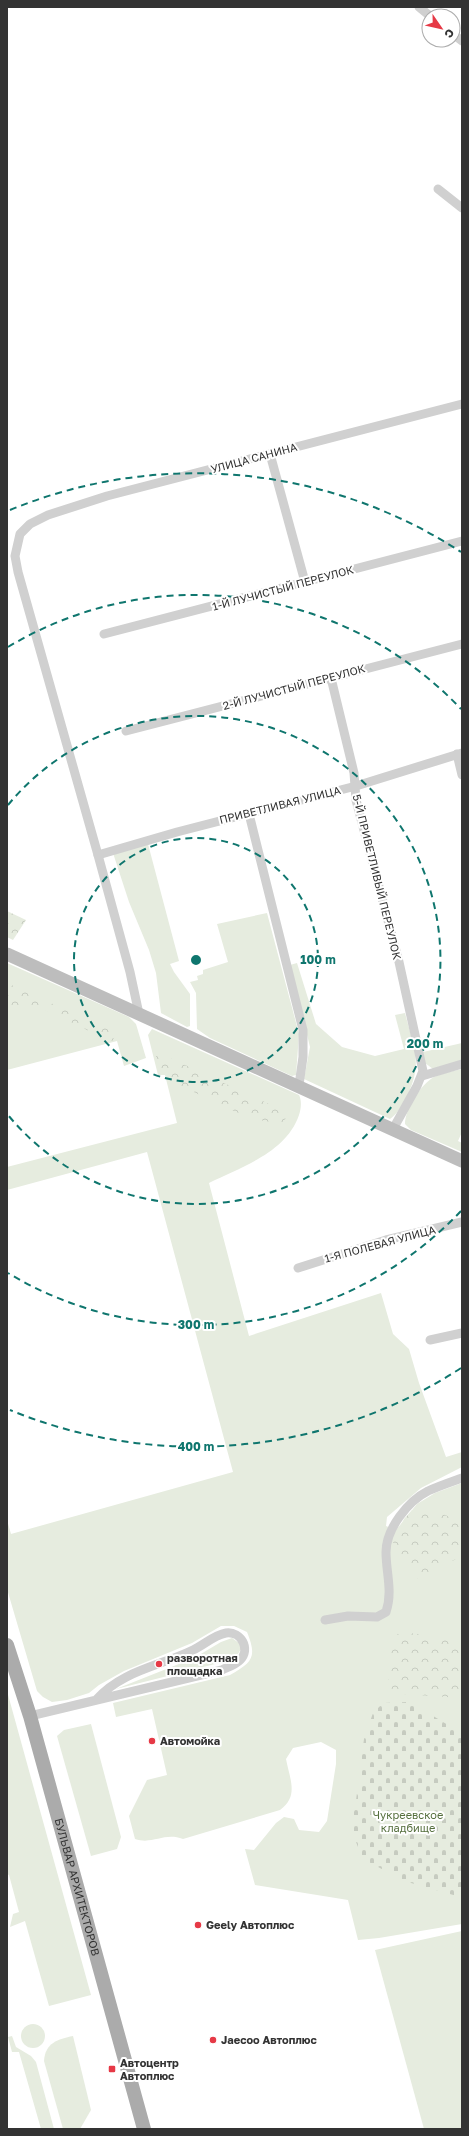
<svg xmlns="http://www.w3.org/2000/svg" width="469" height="2136" font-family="'Golos Text',sans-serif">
  <defs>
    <pattern id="forest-crowns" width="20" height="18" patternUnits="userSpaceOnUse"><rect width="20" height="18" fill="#e6ecdf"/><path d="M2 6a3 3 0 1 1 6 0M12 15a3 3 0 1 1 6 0" fill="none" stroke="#c6cbc0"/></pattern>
    <pattern id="cemetery-stones" width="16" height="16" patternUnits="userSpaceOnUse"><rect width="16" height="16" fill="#e6ecdf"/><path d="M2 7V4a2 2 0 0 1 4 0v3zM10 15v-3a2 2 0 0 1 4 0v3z" fill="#c6cbc0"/></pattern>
  </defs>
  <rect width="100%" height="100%" fill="#fff"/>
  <!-- grass -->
  <g fill="#e6ecdf">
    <polygon points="148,844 179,961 170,964 174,972 190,994 190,1026 187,1027 161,1013 156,973 149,950 129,902 113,853"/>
    <polygon points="267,913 299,1034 296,1075 292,1076 210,1038 197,1029 196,993 190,982 198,980 197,976 203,974 203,970 228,962 217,924"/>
    <polygon points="7,963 129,1017 136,1024 146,1058 124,1066 117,1041 7,1070"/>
    <path d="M297,963L316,1024L342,1047L375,1056L404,1049L395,1015L405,1013C414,1049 424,1064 405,1100C400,1108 397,1114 390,1119L304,1079L310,1047L290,965Z"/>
    <path d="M152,1029L299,1095C302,1101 301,1109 299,1115C286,1153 241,1167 209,1183L249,1336L381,1293L393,1334L409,1349L419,1383L446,1457L462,1452V1467L421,1488L387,1517L386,1526L396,1530L417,1504L435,1493L462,1483V1924L379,1938L358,1940L348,1900L255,1885L245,1849L254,1850L276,1823L284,1817L294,1819L299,1830L319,1832L327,1821L336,1764V1750L321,1742L293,1748L286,1759C290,1780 299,1796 280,1810L183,1839C164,1832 153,1845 135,1839L129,1816L147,1780L167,1775L152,1709L116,1717L113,1703L230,1675C253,1662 257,1657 247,1632L234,1626H221L192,1643L124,1671L99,1685L89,1693L67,1700L52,1702L43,1697L37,1691L7,1589V1520L11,1534L233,1472L147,1152L7,1190V1167L177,1123L165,1075H158L148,1035Z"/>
    <polygon points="462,1043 462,1061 433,1069 425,1063 423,1052"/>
    <path d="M462,1069V1132L458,1141L462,1143V1152L411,1130L405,1124C405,1109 421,1084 434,1077C443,1073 453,1071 462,1069Z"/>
    <polygon points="232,1638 239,1643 241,1649 235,1659 116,1689 194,1658 221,1642"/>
    <polygon points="7,1691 91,1995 49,2006 25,1921 10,1927 13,1914 19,1912 9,1875 7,1874"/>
    <polygon points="91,1724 121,1837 117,1849 91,1856 57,1736 64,1730"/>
    <polygon points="462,1931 462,2129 424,2129 375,1950"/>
    <circle cx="33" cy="2036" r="12"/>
    <polygon points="12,2036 16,2047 31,2056 36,2062 54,2129 41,2129 19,2052 12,2052 8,2037"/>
    <path d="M73,2036L91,2110L80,2129H63L44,2061C45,2043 58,2039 73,2036Z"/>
  </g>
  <!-- forest -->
  <g fill="url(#forest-crowns)">
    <polygon points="7,911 26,920 13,940 7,937"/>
    <polygon points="7,983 116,1033 112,1042 35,1005 21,1009 7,1005"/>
    <polygon points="155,1051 269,1104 288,1116 281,1124 249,1118 168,1080 166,1074 159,1070"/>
    <polygon points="412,1510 439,1512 462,1523 462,1560 456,1559 418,1579 408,1559 398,1552 393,1542 404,1519"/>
    <polygon points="400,1632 462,1639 462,1698 402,1694 388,1687 390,1641"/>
  </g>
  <!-- cemetery -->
  <polygon fill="url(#cemetery-stones)" points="410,1702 453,1728 462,1731 462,1895 457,1896 404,1881 367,1861 362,1857 350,1827 355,1808 364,1739 373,1713 383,1703"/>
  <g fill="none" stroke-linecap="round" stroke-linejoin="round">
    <!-- minor -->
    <g stroke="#d0d0d0" stroke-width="9">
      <polyline points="419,7 430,16"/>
      <polyline points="453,34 462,41"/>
      <polyline points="438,189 462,208"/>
      <polyline points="270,454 305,582"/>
      <polyline points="104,634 462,541"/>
      <polyline points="331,678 354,773 356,800 399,962 423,1071 417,1086 393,1129"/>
      <polyline points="126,731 462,644"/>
      <polyline points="457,754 462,775"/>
      <polyline points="249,814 303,1030 303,1057 299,1085"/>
      <polyline points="98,855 177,832 356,786 462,753"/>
      <polyline points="139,1014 130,972 98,855 18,572 15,556 20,534 30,524 48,515 107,496 462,404"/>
      <polyline points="422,1076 462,1064"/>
      <polyline points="298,1268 386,1240 462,1222"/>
      <polyline points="430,1340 462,1333"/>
      <path d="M325,1620L348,1616L377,1617L386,1612C393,1591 386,1573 386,1552C386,1529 408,1501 428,1491C439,1486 451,1482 462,1478"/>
      <path d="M30,1716L222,1670C228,1667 235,1665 240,1660C251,1649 241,1631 226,1633C214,1635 204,1645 193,1650C160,1666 121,1671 96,1700"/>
    </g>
    <!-- secondary -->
    <polyline stroke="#bdbdbd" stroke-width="13" points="7,954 462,1161"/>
    <!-- primary -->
    <path stroke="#ababab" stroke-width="14" id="s1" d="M7,1645L30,1716L144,2129"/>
  </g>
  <!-- distance rings -->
  <g fill="none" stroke="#0f766e" stroke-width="2" stroke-dasharray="7 5">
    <circle cx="196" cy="960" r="122"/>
    <path d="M8 805A244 244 0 1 1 8 1115"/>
    <path d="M461 1211A365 365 0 0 1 8 1273M8 647A365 365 0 0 1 461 709"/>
    <path d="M461 1368A487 487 0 0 1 10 1410M10 510A487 487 0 0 1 461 552"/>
  </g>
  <!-- markers -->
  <g fill="#e63946" stroke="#fff" stroke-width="1.5">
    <circle cx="159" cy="1664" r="4"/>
    <circle cx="152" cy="1741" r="4"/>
    <circle cx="198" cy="1925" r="4"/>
    <circle cx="213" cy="2040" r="4"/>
    <rect x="108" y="2065" width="8" height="8" rx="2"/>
  </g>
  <g text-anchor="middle" stroke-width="4" stroke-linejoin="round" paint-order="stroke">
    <!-- street labels -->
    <g font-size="11" fill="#333" stroke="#fff">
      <text transform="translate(254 458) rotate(-15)" y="4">УЛИЦА САНИНА</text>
      <text transform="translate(283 588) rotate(-15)" y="4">1-Й ЛУЧИСТЫЙ ПЕРЕУЛОК</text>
      <text transform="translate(294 687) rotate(-15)" y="4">2-Й ЛУЧИСТЫЙ ПЕРЕУЛОК</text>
      <text transform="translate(280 805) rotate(-14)" y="4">ПРИВЕТЛИВАЯ УЛИЦА</text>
      <text transform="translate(377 877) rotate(76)" y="4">5-Й ПРИВЕТЛИВЫЙ ПЕРЕУЛОК</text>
      <text transform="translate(380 1244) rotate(-15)" y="4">1-Я ПОЛЕВАЯ УЛИЦА</text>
      <text dy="4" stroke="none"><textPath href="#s1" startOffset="252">БУЛЬВАР АРХИТЕКТОРОВ</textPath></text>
    </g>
    <!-- poi labels -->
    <g font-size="11" font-weight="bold" fill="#333" stroke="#fff" text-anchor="start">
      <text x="167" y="1662">разворотная<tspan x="167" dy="13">площадка</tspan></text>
      <text x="160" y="1745">Автомойка</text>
      <text x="206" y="1929">Geely Автоплюс</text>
      <text x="221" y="2044">Jaecoo Автоплюс</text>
      <text x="120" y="2067">Автоцентр<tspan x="120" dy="13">Автоплюс</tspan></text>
    </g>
    <!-- park labels -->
    <g font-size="11" fill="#56703f" stroke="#fff">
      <text x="408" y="1819">Чукреевское<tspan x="408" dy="13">кладбище</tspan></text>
    </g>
  </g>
  <circle cx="196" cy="960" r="6" fill="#0f766e" stroke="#fff" stroke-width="2"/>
  <g font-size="12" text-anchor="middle" font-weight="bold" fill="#0f766e" stroke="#fff" stroke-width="4" stroke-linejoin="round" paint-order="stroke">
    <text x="318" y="964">100 m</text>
    <text x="425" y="1048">200 m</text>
    <text x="196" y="1329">300 m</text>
    <text x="196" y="1451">400 m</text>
  </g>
  <!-- border -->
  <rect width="469" height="2136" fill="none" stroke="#333333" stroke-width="16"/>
  <!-- north arrow -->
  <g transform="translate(441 28) rotate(124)"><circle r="19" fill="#ffffff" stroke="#adadad"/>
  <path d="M0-3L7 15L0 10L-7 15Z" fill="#e63946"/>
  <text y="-6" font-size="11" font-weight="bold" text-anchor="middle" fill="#333333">С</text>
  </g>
</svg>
